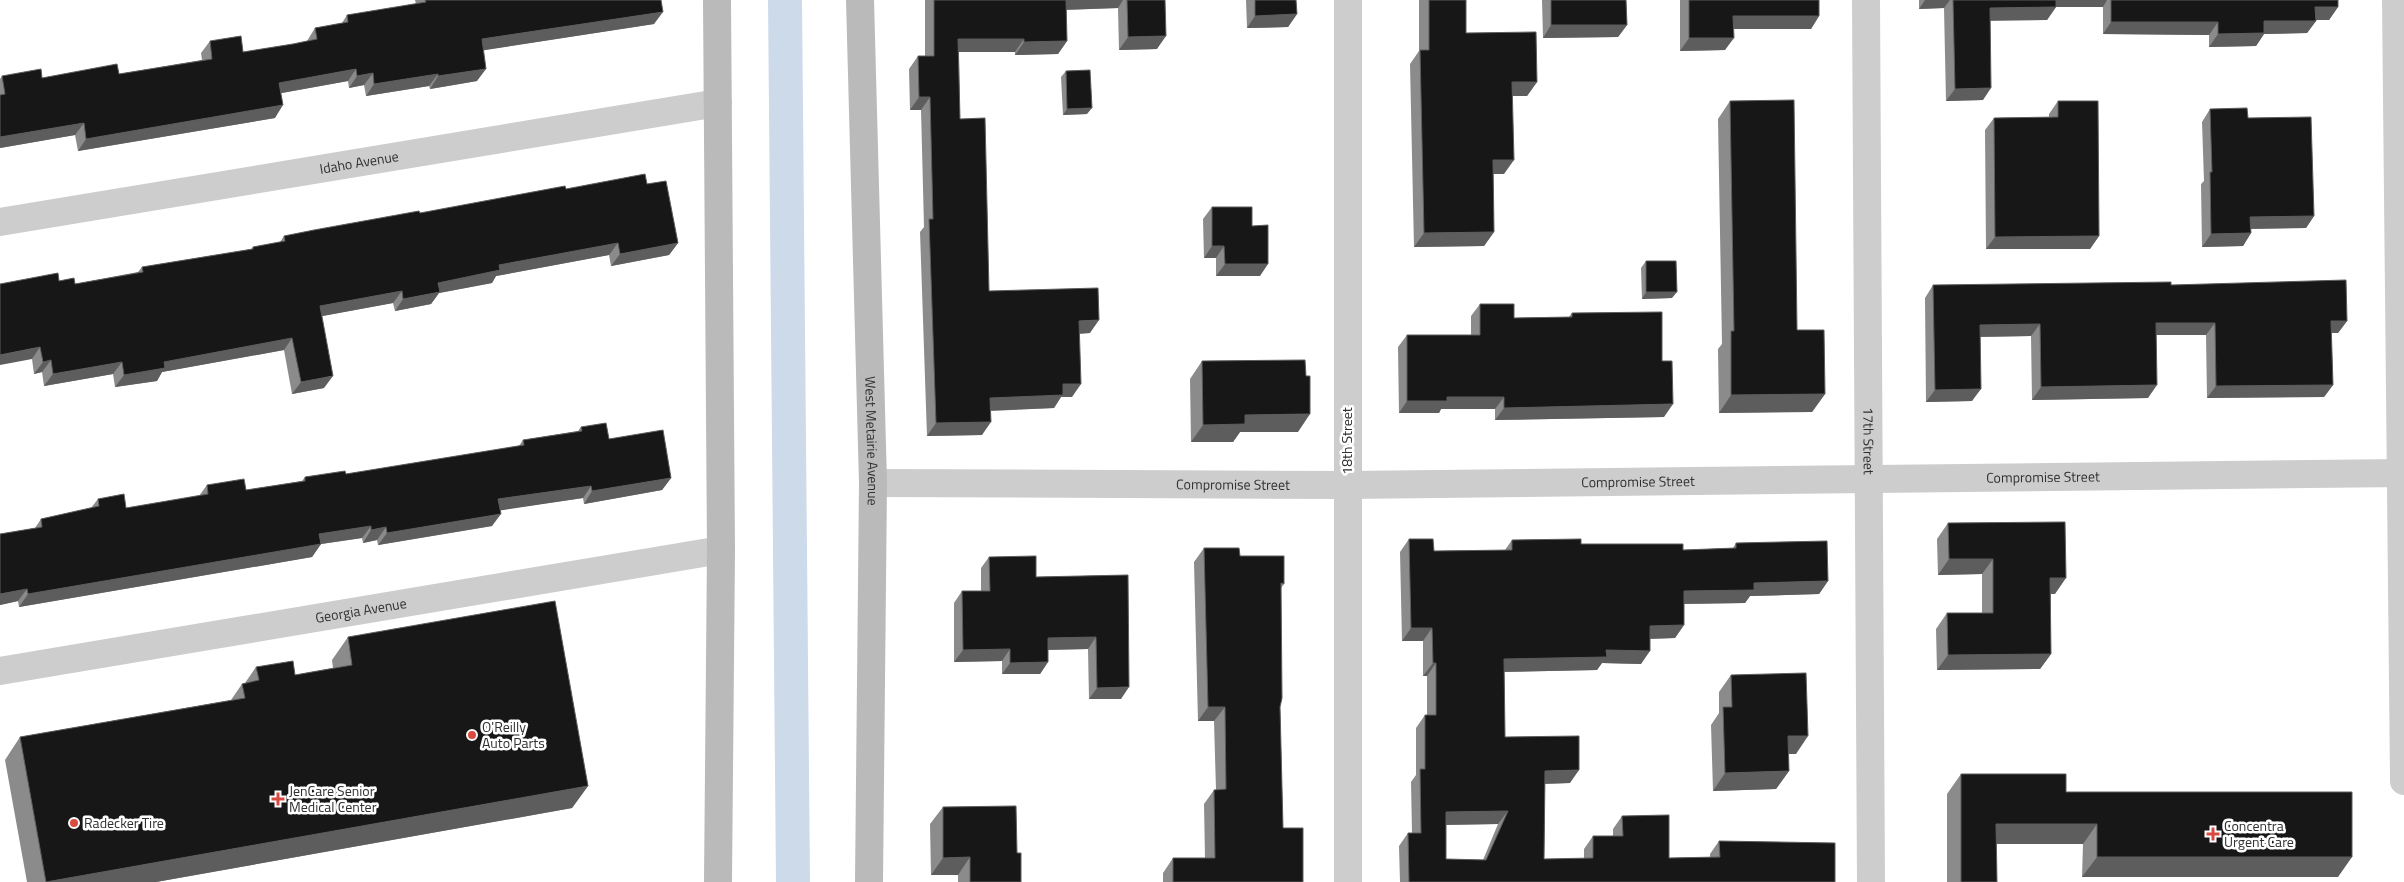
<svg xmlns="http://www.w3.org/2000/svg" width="2404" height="882" font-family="'Titillium Web',sans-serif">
  <rect width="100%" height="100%" fill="#fff"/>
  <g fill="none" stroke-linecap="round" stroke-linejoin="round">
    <!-- canal -->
    <polyline stroke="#cddaea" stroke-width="34" points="785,0 793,882"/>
    <!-- minor -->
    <g stroke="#cdcdcd" stroke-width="28">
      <path id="s1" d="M1866,0L1871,882"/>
      <polyline points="2396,0 2404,781"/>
      <path id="s2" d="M0,222L718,103"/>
      <path id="s3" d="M873,483L1347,485L2404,473"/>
      <path id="s4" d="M0,671L721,550"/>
      <polyline points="1348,882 1348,0"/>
    </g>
    <!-- secondary -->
    <g stroke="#bababa" stroke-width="28">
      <polyline points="717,0 721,550 718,882"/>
      <path id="s5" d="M860,0L873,483L869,882"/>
    </g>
  </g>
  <!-- wall -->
  <g fill="#8b8b8b" fill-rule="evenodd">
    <polygon points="415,0 661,0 654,24 483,50 477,81 430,89 429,86 366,96 364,85 349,88 348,81 281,93 275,118 78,151 75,135 0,148 0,79 2,76 42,78 119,74 202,60 201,53 210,41 243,52 293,44 307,41 315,28 342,23 347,15 416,4"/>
    <polygon points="925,0 1165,0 1157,49 1119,50 1118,8 1066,10 1067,41 1058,54 1015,55 1015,52 959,52 960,119 989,291 1090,333 1079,334 1072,397 1061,397 1054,408 990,411 982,435 927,436 920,232 924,227 921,110 910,110 909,69 918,56 925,56"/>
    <polygon points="1246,0 1296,0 1297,14 1288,27 1247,28"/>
    <polygon points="1419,0 1466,0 1466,33 1537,82 1527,96 1512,96 1504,174 1493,174 1494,232 1484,246 1414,247 1410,64 1419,51"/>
    <polygon points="1542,0 1626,0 1627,25 1618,37 1543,38"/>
    <polygon points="1680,0 1819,0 1819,16 1811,29 1733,29 1725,50 1680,51"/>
    <polygon points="1919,0 2338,0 2338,7 2329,20 2316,20 2316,21 2307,33 2264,34 2256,46 2209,47 2209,35 2103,34 2103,7 2056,7 2047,20 1990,20 1983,100 1946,101 1944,8 1919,9"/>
    <polygon points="1066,71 1087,114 1063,115 1061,77"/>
    <polygon points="1730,101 1797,330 1825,394 1812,412 1719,413 1718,349 1722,344 1718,119"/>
    <polygon points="2058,101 2099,236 2090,249 1986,249 1985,130 1994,118 2049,117 2049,114"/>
    <polygon points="2210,109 2248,118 2314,216 2306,228 2251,229 2251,233 2243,246 2202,247 2201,184 2204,181 2202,122"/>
    <polygon points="647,184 678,243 669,255 611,266 609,255 496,276 492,283 439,293 431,304 395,311 393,303 322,316 324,388 292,394 284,350 162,372 157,381 115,387 113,374 44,386 42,372 34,374 32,359 59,281 75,284 138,272 142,267 251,249 253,247 280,242 284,236 566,189"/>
    <polygon points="1212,207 1252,226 1260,276 1216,276 1216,258 1204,258 1203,219"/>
    <polygon points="1646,261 1672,298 1642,299 1641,268"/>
    <polygon points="1933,285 2171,285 2347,321 2338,333 2331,333 2333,385 2324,397 2207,398 2206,335 2156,335 2148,398 2032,400 2031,336 1980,337 1972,401 1926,402 1925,298"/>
    <polygon points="1480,304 1514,318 1569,317 1572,313 1662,361 1664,417 1495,420 1495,409 1441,409 1439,413 1399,413 1398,347 1407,335 1471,335 1471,316"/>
    <polygon points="1202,361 1298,432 1240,432 1233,442 1191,442 1190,379"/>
    <polygon points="581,427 609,439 671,478 662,490 584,504 583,498 500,510 492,526 378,545 377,540 363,543 362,538 321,544 312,557 19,607 18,601 0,605 0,534 35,528 41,519 91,508 98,499 126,508 199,496 207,485 246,490 302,481 305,477 346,474 519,446 523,440 578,431"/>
    <polygon points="1948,523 2055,594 2051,594 2051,654 2040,669 1937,670 1936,629 1947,613 1982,613 1982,574 1938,575 1937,539"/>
    <path d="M1409,539L1434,551L1505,550L1512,540L1683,550L1733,548L1736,543L1828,581L1819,594L1750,596L1745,603L1684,604V625L1675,638L1650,639L1641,664L1602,663L1597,670L1504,672L1505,737L1570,783L1545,784L1544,859H1584V849L1593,836H1613V829L1622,816L1669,858L1710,857V854L1719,841L1835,882H1400L1399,846L1408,833H1412L1411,782L1416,775V728L1425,715H1427V676H1423V641H1402L1400,552ZM1498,824L1483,860L1446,859V825Z"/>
    <polygon points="1204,548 1240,556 1284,584 1281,588 1280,707 1283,828 1303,882 1163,882 1163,873 1173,858 1205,858 1204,804 1214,790 1216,790 1214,721 1198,721 1194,562"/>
    <polygon points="989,557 1036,577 1128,575 1121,699 1089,699 1088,649 1048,650 1048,662 1040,674 1002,674 1002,661 954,662 954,603 962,591 981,591 981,568"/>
    <polygon points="348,637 588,786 572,808 156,882 27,882 5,760 20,737 231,700 242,684 245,683 256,667 295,675 333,668 332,660"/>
    <polygon points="1731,675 1796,754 1788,754 1789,771 1776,789 1713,791 1711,725 1719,713 1719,692"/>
    <polygon points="1961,774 2066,792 2338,877 2082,877 2083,844 1996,844 1997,882 1947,882 1947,794"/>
    <polygon points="943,807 1017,853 1021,882 958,882 958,875 931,875 930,824"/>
  </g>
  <!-- shaded-wall -->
  <g fill="#5d5d5d">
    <polygon points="1064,0 1123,0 1118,8 1057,10"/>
    <polygon points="1925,0 1950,0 1944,8 1919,9"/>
    <polygon points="2052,0 2107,0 2103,7 2047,7"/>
    <polygon points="2056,7 2047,20 1981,21 1990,8"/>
    <polygon points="2315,7 2338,7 2329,20 2307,20"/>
    <polygon points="663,12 654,24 473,52 482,39"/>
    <polygon points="1297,14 1288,27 1247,28 1255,16"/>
    <polygon points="1733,16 1819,16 1811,29 1725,29"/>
    <polygon points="2264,21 2316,21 2307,33 2264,34 2256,46 2209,47 2218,34"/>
    <polygon points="2111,22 2218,22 2209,35 2103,34"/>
    <polygon points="1551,25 1627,25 1618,37 1543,38"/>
    <polygon points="1166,36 1157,49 1119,50 1128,37"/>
    <polygon points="1689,38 1734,38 1725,50 1680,51"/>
    <polygon points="958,39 1024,39 1015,52 949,52"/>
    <polygon points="1067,41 1058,54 1015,55 1024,42"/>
    <polygon points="356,69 348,81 271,95 279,83"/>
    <polygon points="486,69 477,81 430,89 438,76"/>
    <polygon points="373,73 364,85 349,88 357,76"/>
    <polygon points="438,74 429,86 366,96 374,84"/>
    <polygon points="1512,82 1537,82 1527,96 1502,96"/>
    <polygon points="1991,88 1983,100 1946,101 1955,89"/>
    <polygon points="919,97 930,97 921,110 910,110"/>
    <polygon points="283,105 275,118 78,151 86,139"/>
    <polygon points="1092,108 1087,114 1063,115 1067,109"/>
    <polygon points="84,123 75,135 0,148 0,137"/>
    <polygon points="1493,160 1514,160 1504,174 1483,174"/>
    <polygon points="2314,216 2306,228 2242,229 2250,217"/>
    <polygon points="1494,232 1484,246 1414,247 1424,233"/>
    <polygon points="2251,233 2243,246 2202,247 2211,234"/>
    <polygon points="2099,236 2090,249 1986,249 1995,237"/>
    <polygon points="618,243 609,255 496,276 492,283 439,293 431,304 395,311 403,299 438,283 499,265"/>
    <polygon points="678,243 669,255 611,266 620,254"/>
    <polygon points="1212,246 1224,246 1216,258 1204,258"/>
    <polygon points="1225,264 1268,264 1260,276 1216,276"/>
    <polygon points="402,291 393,303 312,318 320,306"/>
    <polygon points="1646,292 1677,292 1672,298 1642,299"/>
    <polygon points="1099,320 1090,333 1070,334 1079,321"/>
    <polygon points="2331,321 2347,321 2338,333 2322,333"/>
    <polygon points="2156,323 2215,323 2206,335 2147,335"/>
    <polygon points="2040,324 2031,336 1971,337 1980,325"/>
    <polygon points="292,338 284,350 162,372 157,381 115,387 124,375 164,362"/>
    <polygon points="40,347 32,359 0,365 0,355"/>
    <polygon points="51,360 42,372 34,374 43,362"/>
    <polygon points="122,362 113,374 44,386 53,374"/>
    <polygon points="333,376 324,388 292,394 301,382"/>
    <polygon points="1063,384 1081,384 1072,397 1061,397 1054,408 981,411 990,398"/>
    <polygon points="2157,385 2148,398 2032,400 2041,387"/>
    <polygon points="2333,385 2324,397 2207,398 2216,386"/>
    <polygon points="1981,389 1972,401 1926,402 1935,390"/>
    <polygon points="1825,394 1812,412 1719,413 1731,395"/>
    <polygon points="1447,397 1504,397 1495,409 1441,409 1439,413 1399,413 1407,401"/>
    <polygon points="1673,404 1664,417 1495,420 1504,408"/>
    <polygon points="1310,414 1298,432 1240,432 1233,442 1191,442 1203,425 1245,415"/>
    <polygon points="991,422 982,435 927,436 936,423"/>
    <polygon points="671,478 662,490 584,504 592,491"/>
    <polygon points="591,486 583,498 490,512 498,499"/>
    <polygon points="501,514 492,526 378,545 387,533"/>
    <polygon points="371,526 362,538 321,544 312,557 19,607 28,594 319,534"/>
    <polygon points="386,527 377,540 363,543 371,530"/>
    <polygon points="1949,559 1993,559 1982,574 1938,575"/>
    <polygon points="2050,578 2066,578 2055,594 2039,594"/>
    <polygon points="1828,581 1819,594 1750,596 1745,603 1674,604 1684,591 1754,583"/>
    <polygon points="27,589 18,601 0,605 0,594"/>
    <polygon points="1684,625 1675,638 1641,639 1650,626"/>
    <polygon points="1411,628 1432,628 1423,641 1402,641"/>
    <polygon points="1096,637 1088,649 1039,650 1048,638"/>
    <polygon points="1010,649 1002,661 954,662 963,650"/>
    <polygon points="1606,650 1650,651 1641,664 1602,663 1597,670 1495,672 1504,659"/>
    <polygon points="2051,654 2040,669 1937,670 1948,655"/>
    <polygon points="1048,662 1040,674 1002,674 1010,663"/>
    <polygon points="1433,663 1436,663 1427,676 1423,676"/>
    <polygon points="1129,687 1121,699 1089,699 1097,688"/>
    <polygon points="1208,707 1225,707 1214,721 1198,721"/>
    <polygon points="1788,736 1808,736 1796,754 1775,754"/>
    <polygon points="1579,770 1570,783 1536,784 1545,771"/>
    <polygon points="1789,771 1776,789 1713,791 1725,773"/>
    <polygon points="588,786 572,808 156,882 46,882"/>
    <polygon points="1508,811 1498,824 1437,825 1446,812"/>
    <polygon points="1996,824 2097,824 2083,844 1982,844"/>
    <polygon points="970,857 958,875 931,875 943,858"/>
    <polygon points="2097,857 2352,857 2338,877 2082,877"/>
  </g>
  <!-- building -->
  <g fill="#171717" stroke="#5d5d5d" fill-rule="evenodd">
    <polygon points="425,0 661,0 663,12 482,39 486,69 438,76 438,74 374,84 373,73 357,76 356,69 279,83 283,105 86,139 84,123 0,137 0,95 5,94 2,76 41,69 42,78 117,64 119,74 212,59 210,41 241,36 243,52 293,44 317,39 315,28 348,22 347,15 426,2"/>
    <polygon points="934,0 1066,0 1067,41 1024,42 1024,39 958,39 960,119 985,118 989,291 1098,288 1099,320 1079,321 1081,384 1063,384 1063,395 990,398 991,422 936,423 929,219 933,219 930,97 919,97 918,56 934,56"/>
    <polygon points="1127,0 1165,0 1166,36 1128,37"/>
    <polygon points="1255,0 1296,0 1297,14 1255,16"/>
    <polygon points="1429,0 1466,0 1466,33 1536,32 1537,82 1512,82 1514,160 1493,160 1494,232 1424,233 1420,50 1429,50"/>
    <polygon points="1551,0 1626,0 1627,25 1551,25"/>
    <polygon points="1689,0 1819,0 1819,16 1733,16 1734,38 1689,38"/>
    <polygon points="1953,0 2056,0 2056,7 1990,8 1991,88 1955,89"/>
    <polygon points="2111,0 2338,0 2338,7 2315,7 2316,21 2264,21 2264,33 2218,34 2218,22 2111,22"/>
    <polygon points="1090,70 1092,108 1067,109 1066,71"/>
    <polygon points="1794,100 1797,330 1824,330 1825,394 1731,395 1731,331 1734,331 1730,101"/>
    <polygon points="2058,101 2098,101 2099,236 1995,237 1994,118 2058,117"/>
    <polygon points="2247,108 2248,118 2311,117 2314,216 2250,217 2251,233 2211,234 2210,172 2212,172 2210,109"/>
    <polygon points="645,174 647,184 666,181 678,243 620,254 618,243 499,265 500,270 438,283 440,292 403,299 402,291 320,306 333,376 301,382 292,338 164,362 165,368 124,375 122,362 53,374 51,360 43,362 40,347 0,355 0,284 58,273 59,281 74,278 75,284 143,272 142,267 253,249 253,247 285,241 284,236 314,230 419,211 420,213 565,186 566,189"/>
    <polygon points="1212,207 1252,207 1252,226 1268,225 1268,264 1225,264 1224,246 1212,246"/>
    <polygon points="1646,261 1676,261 1677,292 1646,292"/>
    <polygon points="2346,280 2347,321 2331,321 2333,385 2216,386 2215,323 2156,323 2157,385 2041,387 2040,324 1980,325 1981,389 1935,390 1933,285 2171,282 2171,285"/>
    <polygon points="1480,304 1514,304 1514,318 1572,317 1572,313 1662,312 1662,361 1672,361 1673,404 1504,408 1504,397 1447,397 1447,401 1407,401 1407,335 1480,335"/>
    <polygon points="1305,360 1306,376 1310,376 1310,414 1245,415 1245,424 1203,425 1202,361"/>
    <polygon points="606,423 609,439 663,430 671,478 592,491 591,486 498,499 501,514 387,533 386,527 371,530 371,526 319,534 321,544 28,594 27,589 0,594 0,534 42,527 41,519 99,506 98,499 124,494 126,508 208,494 207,485 244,479 246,490 305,481 305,477 345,471 346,474 524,445 523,440 582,431 581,427"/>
    <polygon points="2065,522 2066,578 2050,578 2051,654 1948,655 1947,613 1993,613 1993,559 1949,559 1948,523"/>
    <path d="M1409,539H1433L1434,551L1512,550V540L1581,539V544H1683V550L1736,548V543L1827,541L1828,581L1754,583V590L1684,591V625L1650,626V651L1606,650L1607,657L1504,659L1505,737L1579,736V770L1545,771L1544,859L1593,858V836H1623L1622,816L1669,815V858L1720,857L1719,841L1835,843V882H1409L1408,833H1421L1420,769H1425V715H1436V663H1433L1432,628H1411ZM1508,811L1486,860L1446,859V812Z"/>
    <polygon points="1204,548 1239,548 1240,556 1284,556 1284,584 1281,583 1282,698 1280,707 1283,828 1303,828 1303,882 1173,882 1173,858 1215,858 1214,790 1226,789 1225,707 1208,707"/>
    <polygon points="1036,556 1036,577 1128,575 1129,687 1097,688 1096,637 1048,638 1048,662 1010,663 1010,649 963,650 962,591 990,591 989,557"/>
    <polygon points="555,601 588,786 46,882 20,737 245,698 242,684 259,680 256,667 293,661 295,675 352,665 348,637"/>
    <polygon points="1806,673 1808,736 1788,736 1789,771 1725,773 1723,707 1732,707 1731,675"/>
    <polygon points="1961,774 2066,774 2066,792 2352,792 2352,857 2097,857 2097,824 1996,824 1997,882 1961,882"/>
    <polygon points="1016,806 1017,853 1021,853 1021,882 970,882 970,857 943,858 943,807"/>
  </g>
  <!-- markers -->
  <g fill="#d84b40" stroke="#fff" stroke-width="2">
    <circle cx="472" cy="735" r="5"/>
    <path d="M275.5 791.5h5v5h5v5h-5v5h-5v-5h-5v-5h5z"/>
    <circle cx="74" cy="823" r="5"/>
    <path d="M2210.5 826.5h5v5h5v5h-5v5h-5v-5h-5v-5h5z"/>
  </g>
  <g text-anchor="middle" stroke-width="5" stroke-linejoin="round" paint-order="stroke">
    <!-- street labels -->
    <g font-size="14" fill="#303030" stroke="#fff">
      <text dy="5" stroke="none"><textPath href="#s2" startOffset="364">Idaho Avenue</textPath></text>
      <text dy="5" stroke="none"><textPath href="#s5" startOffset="441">West Metairie Avenue</textPath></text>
      <text transform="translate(1347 441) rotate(-90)" y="5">18th Street</text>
      <text dy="5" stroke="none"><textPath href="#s1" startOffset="441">17th Street</textPath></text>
      <text dy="5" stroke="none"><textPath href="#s3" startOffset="1170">Compromise Street</textPath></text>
      <text dy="5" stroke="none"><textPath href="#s3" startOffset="765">Compromise Street</textPath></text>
      <text dy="5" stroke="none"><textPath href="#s3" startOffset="360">Compromise Street</textPath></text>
      <text dy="5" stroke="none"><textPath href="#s4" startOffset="366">Georgia Avenue</textPath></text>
    </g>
    <!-- poi labels -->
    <g font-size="14" fill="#303030" stroke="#fff" text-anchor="start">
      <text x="482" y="732">O'Reilly<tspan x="482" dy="16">Auto Parts</tspan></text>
      <text x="289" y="796">JenCare Senior<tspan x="289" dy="16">Medical Center</tspan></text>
      <text x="84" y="828">Radecker Tire</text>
      <text x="2224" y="831">Concentra<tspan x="2224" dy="16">Urgent Care</tspan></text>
    </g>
  </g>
</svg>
